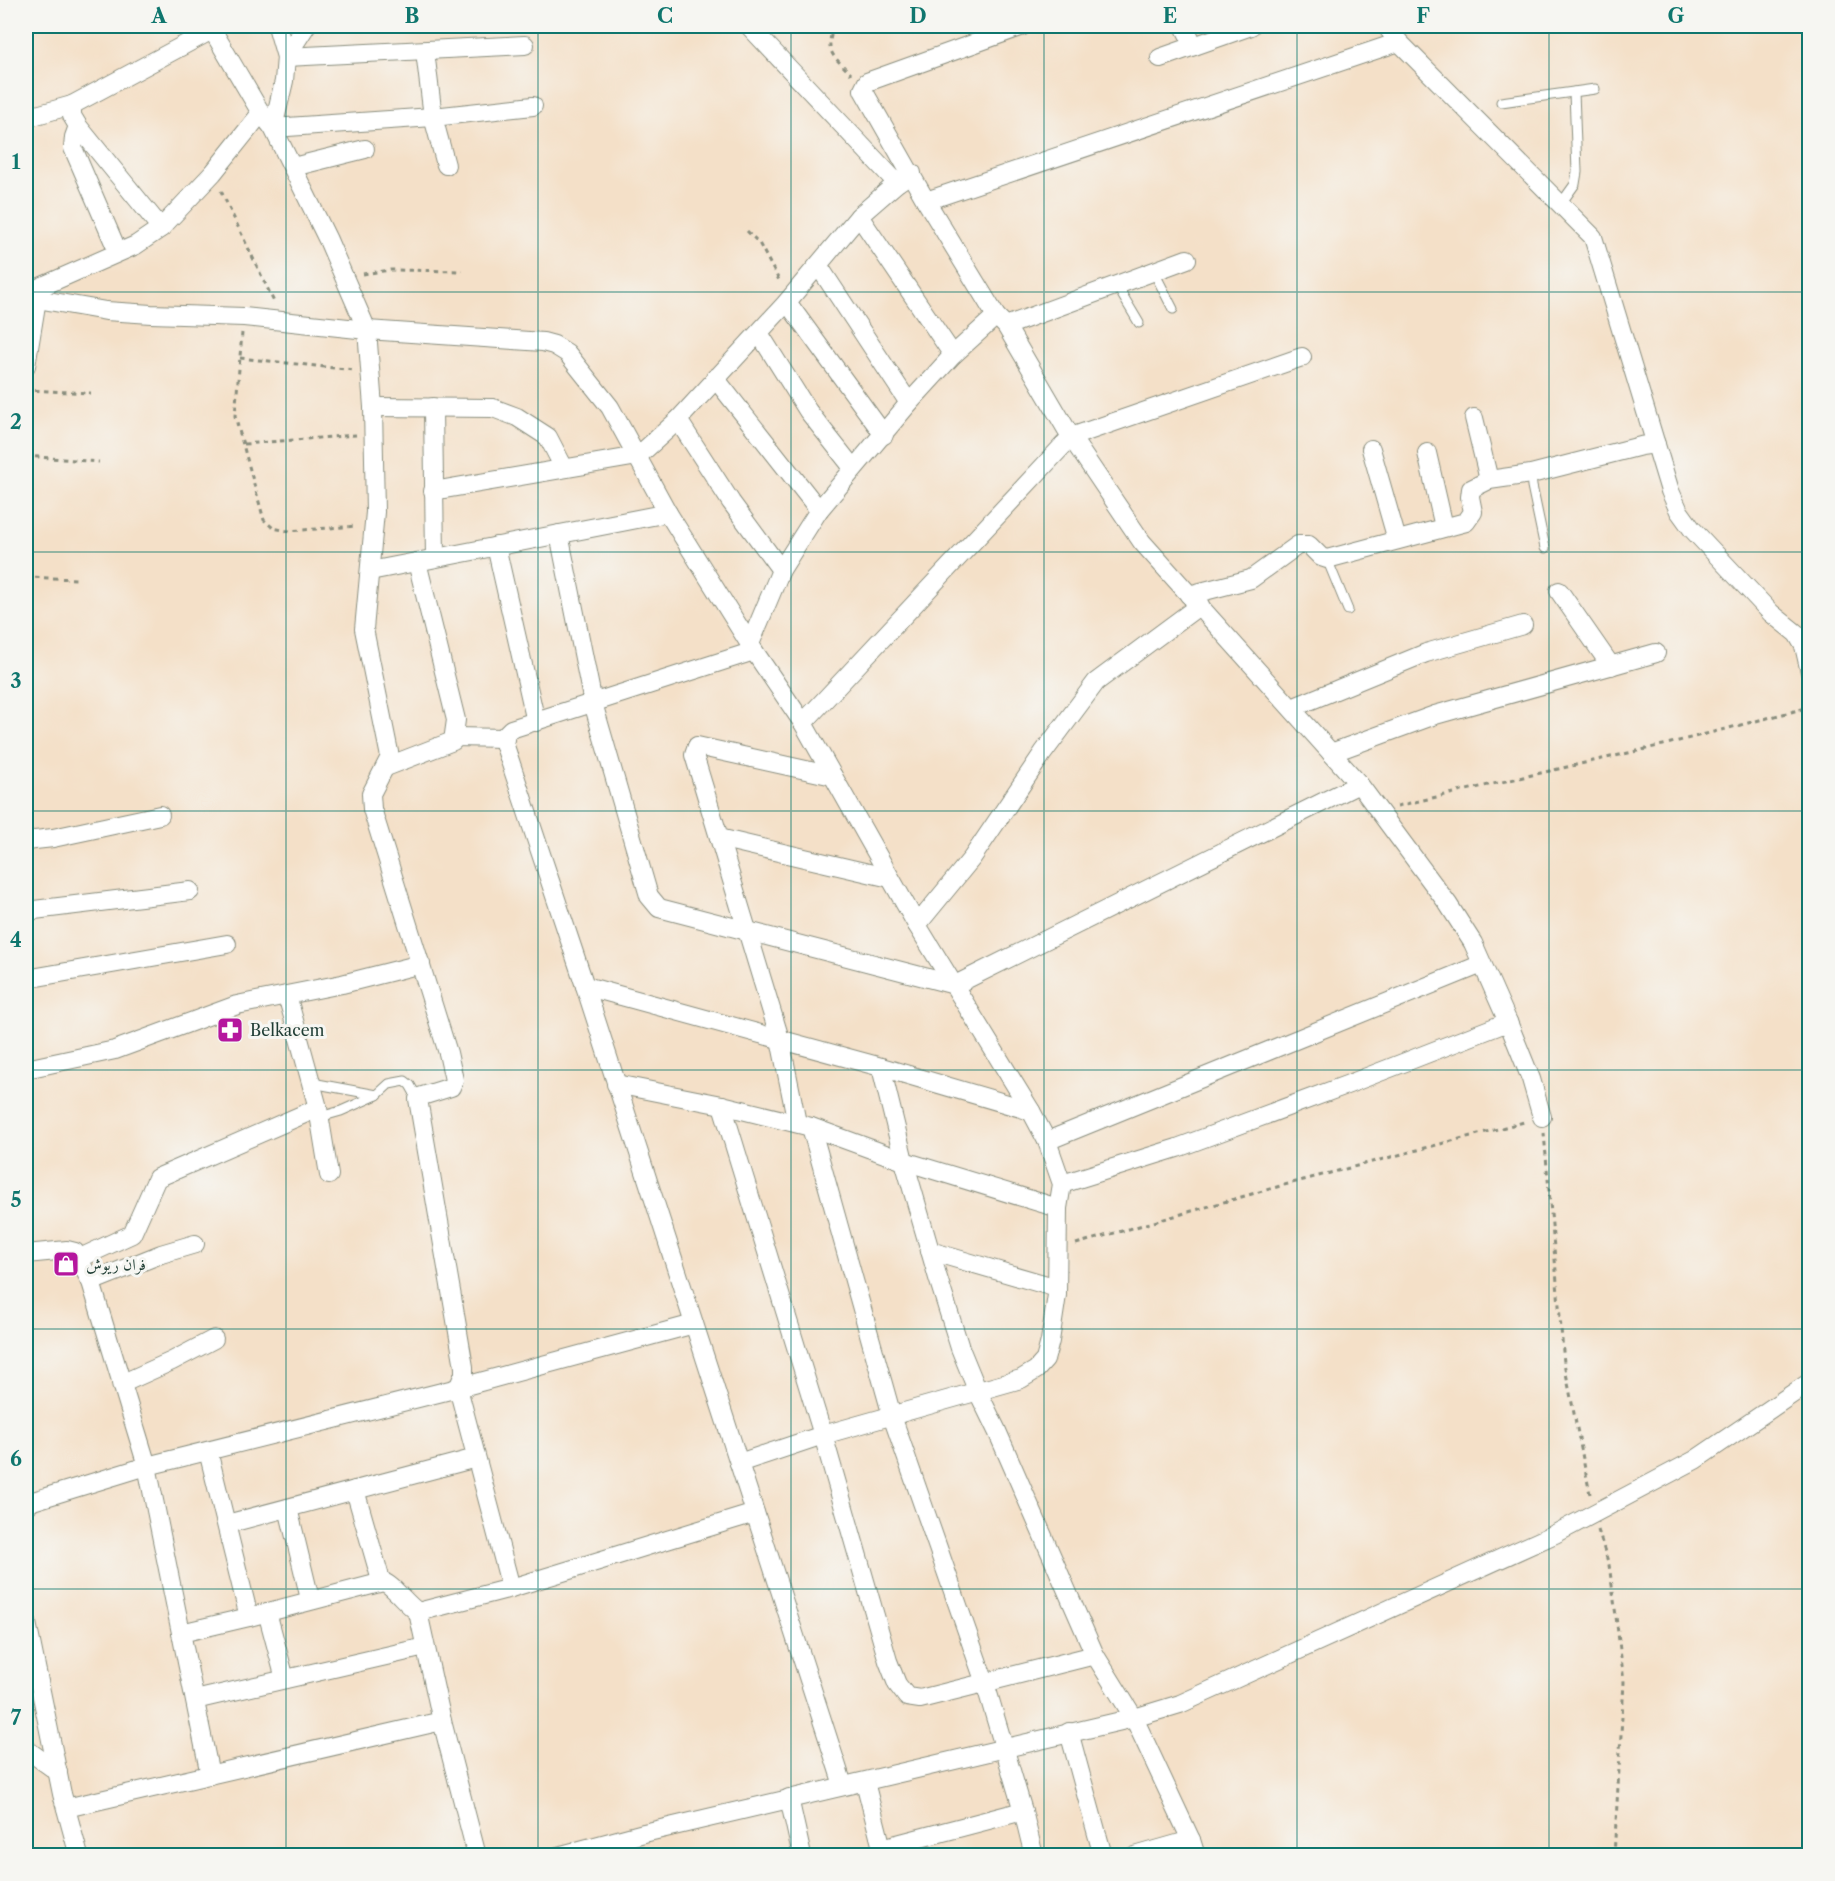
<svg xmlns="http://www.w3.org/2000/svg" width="1835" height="1881" font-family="'Libre Caslon Text',Amiri,serif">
  <rect width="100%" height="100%" fill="#f6f6f2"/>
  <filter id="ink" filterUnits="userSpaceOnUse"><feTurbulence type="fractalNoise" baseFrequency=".0167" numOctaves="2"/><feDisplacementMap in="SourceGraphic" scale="12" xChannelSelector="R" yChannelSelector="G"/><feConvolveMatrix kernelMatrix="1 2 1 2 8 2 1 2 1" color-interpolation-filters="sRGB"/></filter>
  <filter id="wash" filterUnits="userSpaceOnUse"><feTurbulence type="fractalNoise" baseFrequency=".008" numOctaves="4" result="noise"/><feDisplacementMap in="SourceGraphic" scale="24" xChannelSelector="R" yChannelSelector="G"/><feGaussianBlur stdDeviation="1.35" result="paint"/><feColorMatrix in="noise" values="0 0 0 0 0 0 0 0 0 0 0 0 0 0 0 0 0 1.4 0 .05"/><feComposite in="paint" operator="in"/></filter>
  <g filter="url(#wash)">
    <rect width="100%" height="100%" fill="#f4e0c8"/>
  </g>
  <g filter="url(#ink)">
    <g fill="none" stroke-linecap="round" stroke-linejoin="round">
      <defs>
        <g id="lane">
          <polyline points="1501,102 1595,89"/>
          <polyline points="1560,205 1575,184 1577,172 1574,92"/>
          <polyline points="1154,272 1173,309"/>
          <polyline points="1117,286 1139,323"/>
          <polyline points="1531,474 1532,486 1545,548"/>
          <polyline points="1327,559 1348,610"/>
          <polyline points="312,1083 377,1095"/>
          <polyline points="320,1117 341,1111 377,1095 389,1084 405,1081 410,1085 418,1099"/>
        </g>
        <g id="street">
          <polyline points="210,26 261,113 273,128 328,240 367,330 373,407 375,512 364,629 390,757 371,794 372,809 448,1053 454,1080 451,1087 419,1097 418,1099 464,1367 464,1374 458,1388 694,1324"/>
          <polyline points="277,26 286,57 525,45"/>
          <polyline points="306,26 286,57 284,81 273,128 433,117 533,106"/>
          <polyline points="749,26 897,183"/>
          <polyline points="1023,26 867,82 863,90 926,201 996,316 1006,326 1071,437 1142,542 1359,784 1448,904 1473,943 1508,1022 1531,1079 1542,1117"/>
          <polyline points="1184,26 1194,46"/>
          <polyline points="1386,26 1399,42 1593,237 1670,491 1679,511 1692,529 1771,613 1797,634 1804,646 1810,672"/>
          <polyline points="425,51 433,117 446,165"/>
          <polyline points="1160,58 1251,26"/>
          <polyline points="26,118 72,105"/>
          <polyline points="78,126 74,137 73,148 118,252"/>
          <polyline points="293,167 365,149"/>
          <polyline points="926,201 1399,42"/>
          <polyline points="859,216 953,355"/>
          <polyline points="161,228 78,126 72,116 72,105 212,30"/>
          <polyline points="818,265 909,403"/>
          <polyline points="29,292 136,245 161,228 213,173 261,113"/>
          <polyline points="26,293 29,292 37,299 106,311 151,314 244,317 367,330 543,342 554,345 567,353 610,407 668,513 754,651 803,723 917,925 1031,1111 1047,1141 1062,1184 1058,1208 1057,1295 1050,1341 1045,1360 1036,1370 1021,1379 823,1435 739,1463"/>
          <polyline points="787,302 884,435"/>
          <polyline points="1006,326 1187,259"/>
          <polyline points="759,333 808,411 853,468"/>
          <polyline points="26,366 37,299"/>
          <polyline points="715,378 819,510"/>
          <polyline points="373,407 493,408 517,417 548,437 564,468"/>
          <polyline points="433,407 435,558"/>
          <polyline points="1474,418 1489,480"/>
          <polyline points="678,420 731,502 781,570"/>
          <polyline points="1371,449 1397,540"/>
          <polyline points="1427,453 1444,527"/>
          <polyline points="433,491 638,456 678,420 787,302 859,216 897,183 912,173"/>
          <polyline points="559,534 593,703 649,896 659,908 955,985 1359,784"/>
          <polyline points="496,546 536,722"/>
          <polyline points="370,571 668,513"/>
          <polyline points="1559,591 1611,666"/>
          <polyline points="1189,595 1251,579 1298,545 1309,545 1321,557 1327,559 1466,522 1473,512 1470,497 1471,489 1489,480 1531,474 1641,446 1656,444"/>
          <polyline points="750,644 781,570 819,510 909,403 953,355 996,316"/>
          <polyline points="1292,708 1426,653 1523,625"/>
          <polyline points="803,723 1071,437 1302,357"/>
          <polyline points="454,737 505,738"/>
          <polyline points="1331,753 1435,715 1656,653"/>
          <polyline points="386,767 453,741 456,720 417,562"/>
          <polyline points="719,838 890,878"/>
          <polyline points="26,841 53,838 160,815"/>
          <polyline points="26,911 190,891"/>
          <polyline points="917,925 972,858 1043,753 1096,682 1200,605"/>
          <polyline points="26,979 227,944"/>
          <polyline points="585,986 504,743 506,734 511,729 754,651"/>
          <polyline points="287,995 318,1108 329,1175"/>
          <polyline points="881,1067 904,1161 938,1278 960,1348 978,1392 997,1431 1095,1655 1134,1718 1191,1840 1196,1856"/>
          <polyline points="26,1069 115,1050 237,1005 342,984 421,964"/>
          <polyline points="616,1084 722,1105 811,1127 904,1161 1058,1208"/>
          <polyline points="722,1105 823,1435 888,1661 897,1684 907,1697 920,1699 1095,1655"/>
          <polyline points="797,1123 780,1039 694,755 697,746 833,776"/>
          <polyline points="811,1127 892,1416 985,1683 1023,1811 1034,1856"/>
          <polyline points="1047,1141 1482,964"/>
          <polyline points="1062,1184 1177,1148 1349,1084 1508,1022"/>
          <polyline points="930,1251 1057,1288"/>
          <polyline points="26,1254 67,1250 75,1252 91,1282 147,1466 210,1775"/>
          <polyline points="80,1258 132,1234 157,1178 318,1108"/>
          <polyline points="91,1282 161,1254 195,1244"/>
          <polyline points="121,1384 172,1361 214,1339"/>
          <polyline points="208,1451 249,1617 383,1582"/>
          <path d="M355,1490L380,1577L383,1582C392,1584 407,1605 418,1612"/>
          <polyline points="26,1506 33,1501 147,1466 458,1388 511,1588 418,1612 442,1721 477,1856"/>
          <polyline points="288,1508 310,1599"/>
          <polyline points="227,1524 476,1458"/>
          <polyline points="511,1588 755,1513"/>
          <polyline points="267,1612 285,1679"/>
          <polyline points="26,1618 62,1794 79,1856"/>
          <polyline points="181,1633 249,1617"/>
          <polyline points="195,1700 425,1647"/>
          <polyline points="1069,1732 1103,1856"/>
          <polyline points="26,1749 58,1772"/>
          <polyline points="865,1782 884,1856"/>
          <polyline points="843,1785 585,986 881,1067 1031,1111"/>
          <polyline points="789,1798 802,1856"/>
          <polyline points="66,1808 442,1721"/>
          <polyline points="882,1848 1023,1811"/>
          <polyline points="558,1856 644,1833 1134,1718 1180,1704 1555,1534 1695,1460 1810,1382"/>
          <polyline points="1135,1856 1191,1840"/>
        </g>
      </defs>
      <!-- lane casing -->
      <use href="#lane" stroke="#8a8e7e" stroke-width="11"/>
      <!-- street casing -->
      <use href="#street" stroke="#8a8e7e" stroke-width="20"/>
      <!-- path -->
      <g stroke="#8a8e7e" stroke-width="3" stroke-dasharray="4.5 4.5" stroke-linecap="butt">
        <path d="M834,26C824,53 833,55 851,74"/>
        <polyline points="26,28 32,26"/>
        <polyline points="221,191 274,302"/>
        <polyline points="747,231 759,243 780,282"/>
        <polyline points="363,274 390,270 462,271"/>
        <polyline points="242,333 235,416 264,520 273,528 288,531 357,526"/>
        <polyline points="240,358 354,370"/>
        <polyline points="26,390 91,393"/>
        <polyline points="244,444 356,435"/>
        <polyline points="26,456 99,462"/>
        <polyline points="26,577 76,579"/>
        <polyline points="1397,806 1663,745 1810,707"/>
        <polyline points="1544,1133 1564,1363 1590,1494"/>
        <polyline points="1076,1244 1273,1188 1524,1122"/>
        <polyline points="1598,1530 1609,1565 1613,1592 1624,1682 1614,1856"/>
      </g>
      <!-- lane -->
      <use href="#lane" stroke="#fff" stroke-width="9"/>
      <!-- street -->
      <use href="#street" stroke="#fff" stroke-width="18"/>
    </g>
  </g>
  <!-- grid -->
  <path fill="none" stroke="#0f766e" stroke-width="1.5" stroke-opacity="0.55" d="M286,26V1856M538,26V1856M791,26V1856M1044,26V1856M1297,26V1856M1549,26V1856M26,292H1810M26,552H1810M26,811H1810M26,1070H1810M26,1329H1810M26,1589H1810"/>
  <!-- icons -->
  <defs>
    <symbol id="pharmacy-square" viewBox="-11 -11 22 22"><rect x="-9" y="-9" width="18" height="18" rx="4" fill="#b5179e" stroke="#f6f6f2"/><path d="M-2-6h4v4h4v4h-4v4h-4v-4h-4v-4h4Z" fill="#fff"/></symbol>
    <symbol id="shop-square" viewBox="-11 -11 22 22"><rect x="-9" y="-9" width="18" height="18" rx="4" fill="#b5179e" stroke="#f6f6f2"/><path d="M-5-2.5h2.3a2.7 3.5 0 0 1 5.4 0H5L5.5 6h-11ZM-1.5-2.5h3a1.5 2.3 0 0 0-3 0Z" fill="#fff"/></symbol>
  </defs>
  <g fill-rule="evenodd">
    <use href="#pharmacy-square" x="215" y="1015" width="30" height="30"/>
    <use href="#shop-square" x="51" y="1249" width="30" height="30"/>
  </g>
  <g text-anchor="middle" stroke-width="6" stroke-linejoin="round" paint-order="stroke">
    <!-- poi labels -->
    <g font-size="16" fill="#1f3d34" stroke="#f6f6f2" text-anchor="start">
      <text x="250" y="1036">Belkacem</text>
      <text x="86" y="1270">فران ريوش</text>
    </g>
  </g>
  <!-- margin -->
  <rect width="1835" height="1881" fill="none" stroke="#f6f6f2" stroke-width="66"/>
  <rect x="33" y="33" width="1769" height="1815" fill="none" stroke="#0f766e" stroke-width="2"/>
  <g font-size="20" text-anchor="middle" font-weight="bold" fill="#0f766e">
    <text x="159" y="23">A</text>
    <text x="412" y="23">B</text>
    <text x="665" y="23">C</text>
    <text x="918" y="23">D</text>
    <text x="1170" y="23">E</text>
    <text x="1423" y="23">F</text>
    <text x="1676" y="23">G</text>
    <text x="16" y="169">1</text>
    <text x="16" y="429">2</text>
    <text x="16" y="688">3</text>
    <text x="16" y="947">4</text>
    <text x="16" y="1207">5</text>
    <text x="16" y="1466">6</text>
    <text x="16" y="1725">7</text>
  </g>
</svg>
